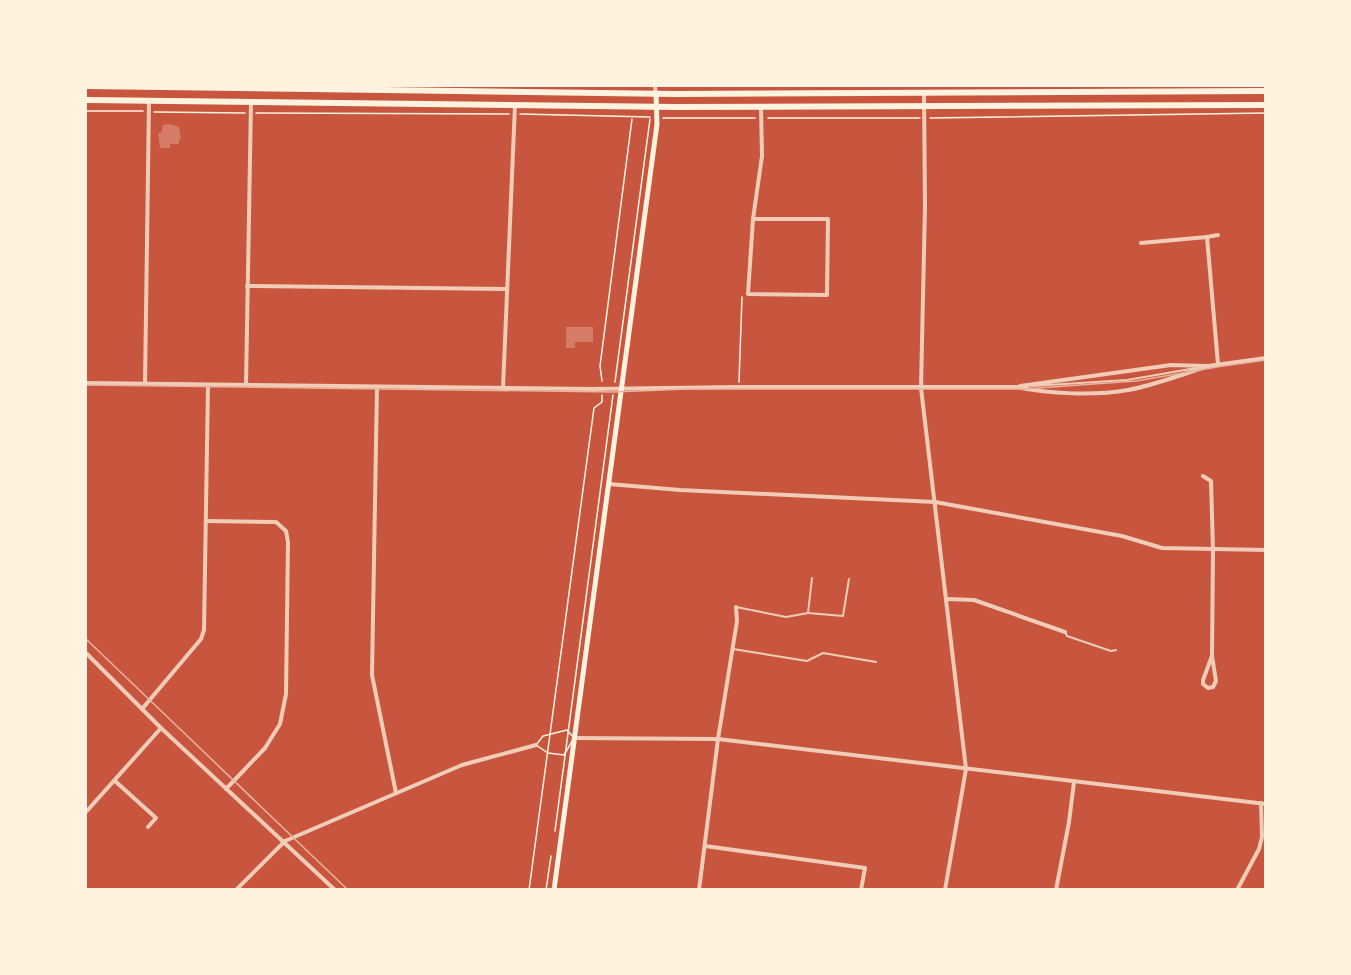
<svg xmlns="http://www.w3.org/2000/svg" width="1351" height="975" font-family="Figtree,sans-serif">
  <rect width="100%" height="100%" fill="#c8553d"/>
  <!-- building -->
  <g fill="#d67c66">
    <polygon points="170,124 179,127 181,139 179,139 179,144 170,144 170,148 160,148 158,133 161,133 163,125"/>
    <polygon points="566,327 593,327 593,342 575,342 575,348 566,348"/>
  </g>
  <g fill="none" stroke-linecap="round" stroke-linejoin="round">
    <!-- path -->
    <g stroke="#fff3e0" stroke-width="1.5">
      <polyline points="672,86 726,86"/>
      <polyline points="775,86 783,86"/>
      <polyline points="86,111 143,111"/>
      <polyline points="154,112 245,113"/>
      <polyline points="256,113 509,114"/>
      <polyline points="520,114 650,117"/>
      <polyline points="663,118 755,118"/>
      <polyline points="768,118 920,118"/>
      <polyline points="930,118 1266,113"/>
      <polyline points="602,381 600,366 632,119"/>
      <polyline points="615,382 650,119"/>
      <polyline points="739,382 742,297"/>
      <polygon points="567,730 574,738 564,755 548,753 536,745 543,736"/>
      <polyline points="555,831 613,395"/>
      <polyline points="529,890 594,408 602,402 602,395"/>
      <polyline points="546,890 551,856"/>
    </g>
    <!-- service -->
    <g stroke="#f1ccb7" stroke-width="2">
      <polyline points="1032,386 1127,380 1196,368"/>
      <polyline points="736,607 786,617 808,613 812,578"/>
      <polyline points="808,613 843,616 849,579"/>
      <polyline points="1065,632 1067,636 1111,651 1116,650"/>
      <polyline points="733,649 807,661 823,653 876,662"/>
    </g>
    <!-- minor -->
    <g stroke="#f1ccb7" stroke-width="4">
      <polyline points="655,86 656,94"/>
      <polyline points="924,93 925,206 921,388 966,769 945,890"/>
      <polyline points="753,219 828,219 827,295 748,294 753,219 762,156 761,107"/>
      <polyline points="1207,237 1218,235"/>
      <polyline points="1141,243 1207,237 1218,364"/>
      <polyline points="247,286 507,289"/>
      <path d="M86,383L592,389L739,387H1016C1049,394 1095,396 1128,390C1155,385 1181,375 1208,366"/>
      <polyline points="145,384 149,101"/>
      <polyline points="246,385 251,102"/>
      <polyline points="1020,386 1171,365 1208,366 1266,358"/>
      <polyline points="377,387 372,675 396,793"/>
      <polyline points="503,388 515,105"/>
      <polyline points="1203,476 1211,481 1213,550 1212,656 1216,681 1213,687 1208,688 1203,684 1203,680 1212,656"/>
      <polyline points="609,484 680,490 935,502 1122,536 1162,548 1266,550"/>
      <polyline points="207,521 276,522 286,531 288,542 286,694 280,724 265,748 226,789"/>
      <polyline points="947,599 974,600 1065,632"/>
      <polyline points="86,653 161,728 335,890"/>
      <polyline points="142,709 201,639 204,630 208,385"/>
      <polyline points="574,738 718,739 1266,804"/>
      <polyline points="115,781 156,818 148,827"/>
      <polyline points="86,812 161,728"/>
      <polyline points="705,846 865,868 861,890"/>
      <polyline points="236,890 285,841 462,765 536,745"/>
      <polyline points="699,890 718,739 737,621 736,607"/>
      <polyline points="1056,890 1069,822 1074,782"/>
      <polyline points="1237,890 1259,849 1262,837 1261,803"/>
    </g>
    <!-- secondary -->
    <polyline stroke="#fff3e0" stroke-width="5" points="554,890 657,124 656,94"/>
    <!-- primary -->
    <g stroke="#fff3e0" stroke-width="6">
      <polyline points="86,86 675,94 1266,91"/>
      <polyline points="86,100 675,107 1266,105"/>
    </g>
    <!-- tram -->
    <g stroke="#e9b49f" stroke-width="1.5">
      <polyline points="86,385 613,392 688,389 1024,389 1136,381 1223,366 1266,360"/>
      <polyline points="86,639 348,890"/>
    </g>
  </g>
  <!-- border -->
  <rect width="1351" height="975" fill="none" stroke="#fff3e0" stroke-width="174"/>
</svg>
